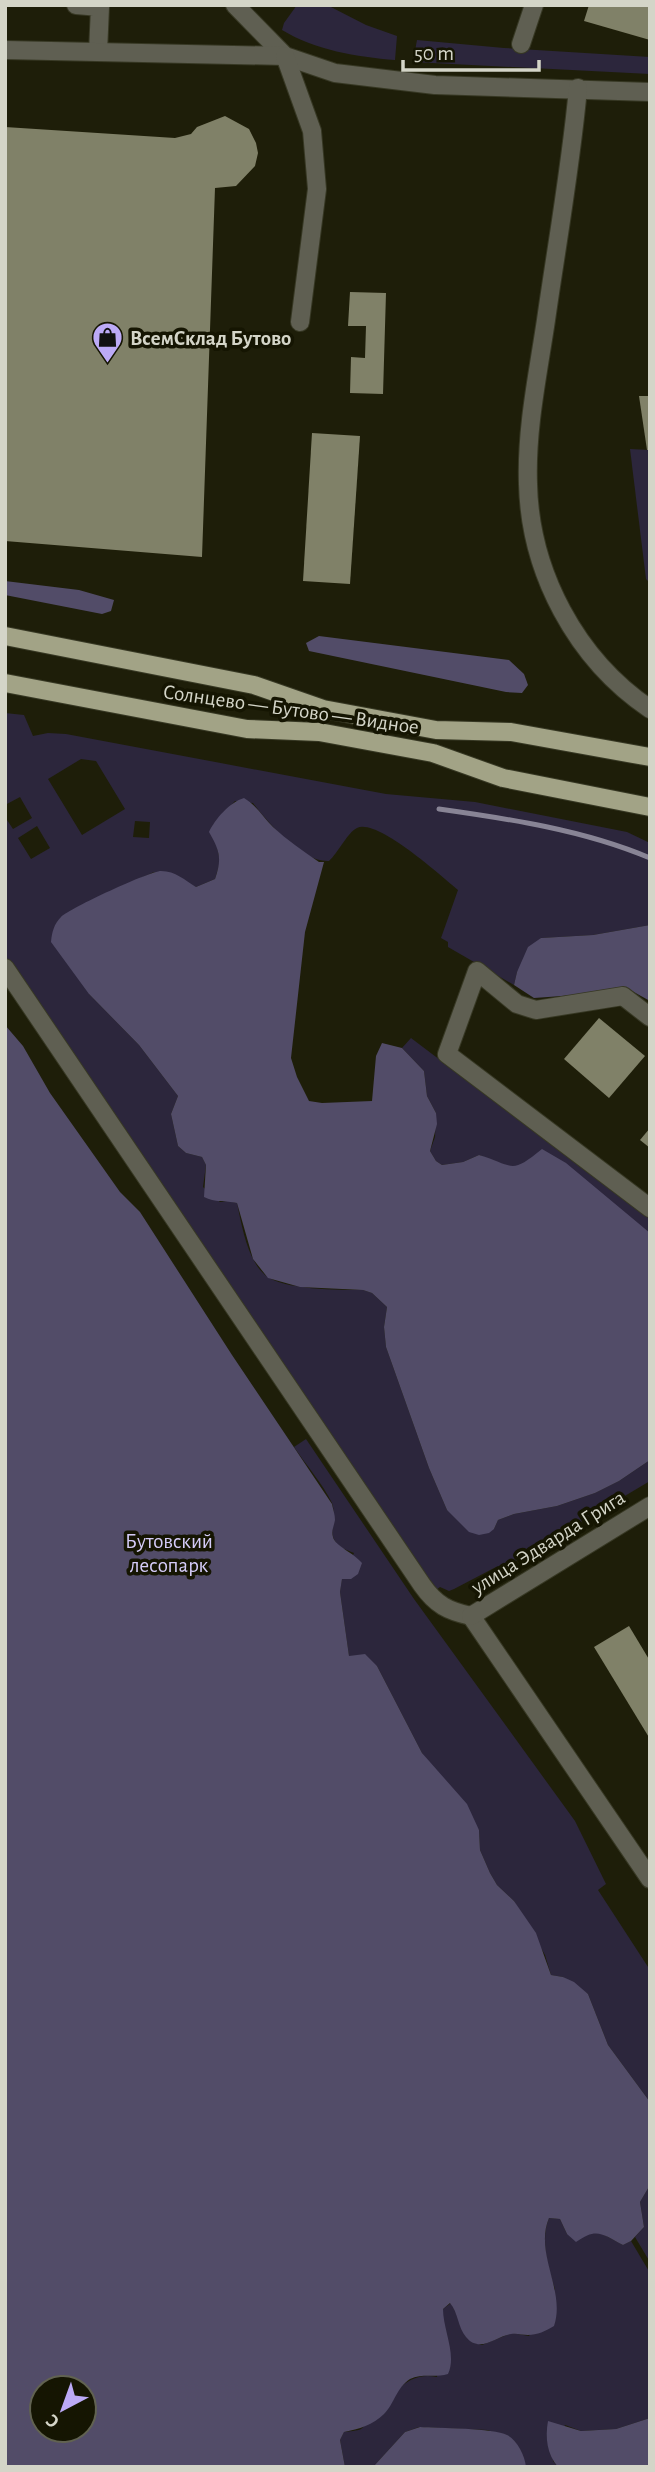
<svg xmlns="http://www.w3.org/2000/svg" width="655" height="2472" font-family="'Alegreya Sans',sans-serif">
  <rect width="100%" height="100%" fill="#1e1e09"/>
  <!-- green -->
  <g fill="#2c263c" fill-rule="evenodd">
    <path d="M297,5H327L366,25L397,36L395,60C357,57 315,50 282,30L284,23Z"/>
    <polygon points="417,40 504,48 650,57 650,74 413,62"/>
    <polygon points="630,449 650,450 650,583 646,579"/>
    <path d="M5,713L24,715L33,736L48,733L66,734L386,794L475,802L627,832L650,843V925L593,935L541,938L517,972L514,985L448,947V942L441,938L458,890C441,876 377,818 357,828C348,832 338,853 329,861C303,863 268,823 253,803L235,801L213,825L220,862L215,879L196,887L154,872L115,890L89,994L139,1045L178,1096L171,1114L178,1146L186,1153L202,1157L206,1165L203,1187L220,1202L228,1201L237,1203C242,1226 247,1259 265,1275C283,1290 339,1290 363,1290L372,1293L387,1307L384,1327L386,1347L429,1468L447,1510L494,1529L498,1520L514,1514L557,1506L595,1493L619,1481L650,1460V1481L512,1563L496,1567L454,1589L449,1591L440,1587L436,1590L116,1124L5,956V817L13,829L32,818L20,797L5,805ZM81,759L96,761L125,809L82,835L48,779ZM135,821L150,822L149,838L133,837ZM37,826L50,848L31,859L18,838Z"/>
    <polygon points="411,1038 650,1219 650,1233 631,1219 522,1165 511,1168 479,1155 463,1162 442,1165 436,1161 430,1151 435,1137 436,1113 427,1096 424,1071 402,1048"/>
    <path d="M306,1439L414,1599L575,1821L606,1884L598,1890L650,1970V2102L608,2045L588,1994L563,1977L551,1975L545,1955L514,1901L497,1885L490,1873L480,1850L479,1830L422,1753L377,1666L349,1656L340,1592L342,1578L354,1553C347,1550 339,1548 335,1541C328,1530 337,1517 332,1503C323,1484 306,1465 294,1447Z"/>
    <polygon points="650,2185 650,2262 635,2237 644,2227 640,2202"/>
    <path d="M549,2218L560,2219L567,2234L599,2232L623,2245L631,2241L650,2273V2418L616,2429L581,2431L565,2425L553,2461L558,2467H526L515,2442L488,2430L419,2427L405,2432L373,2467H345L340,2440L344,2432C349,2431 357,2431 361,2429C365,2426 370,2420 374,2416C394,2396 405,2371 437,2377L443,2309L451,2303L472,2342L482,2345L512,2333L529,2336L555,2289C548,2268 540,2239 549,2218Z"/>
  </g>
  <!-- forest -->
  <g fill="#524c68" fill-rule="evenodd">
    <polygon points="5,581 79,590 114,600 111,611 102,614 5,595"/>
    <polygon points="319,636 509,660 524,674 528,685 522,693 506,692 309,651 306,643"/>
    <path d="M244,798C256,805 263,817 273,827C287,840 303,851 319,862H324L305,932L291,1058L297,1077L309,1101L322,1103L372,1101L376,1056L382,1043L402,1048L424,1071L427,1096L436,1113L437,1124L430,1151L436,1161L442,1165L463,1162L479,1155C515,1166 510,1175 542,1149L566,1163L650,1233V1460L619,1481L595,1493L557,1506L514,1514L498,1520L494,1529L489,1533L479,1535L469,1532L447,1510L429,1468L386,1347L384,1327L387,1307L372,1293L363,1290L300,1287L268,1278L253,1259L237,1203C225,1200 215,1203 204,1197L206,1165L202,1157L186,1153L178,1146L171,1114L178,1096L139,1045L89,994L51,942C52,932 54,924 61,917C70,908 150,871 161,871C176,871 184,880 196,887L215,879C222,859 220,851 209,832C215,819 230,802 244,798Z"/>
    <polygon points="650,925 650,1001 632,991 534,998 514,985 517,972 528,947 541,938 593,935"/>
    <path d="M5,1025L23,1046L50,1093L120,1192L140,1212L232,1355L332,1504C333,1509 335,1515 335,1520C334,1526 331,1531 333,1537C335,1546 354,1553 362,1563L358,1574L351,1579H342L340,1592L349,1656L365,1654L377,1666L422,1753L467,1804L479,1830L480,1850L490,1873L497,1885L514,1901L536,1933L551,1975L563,1977L574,1982L588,1994L608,2045L650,2102V2185L640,2202L644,2227L631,2241L623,2245C602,2234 597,2227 576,2242L567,2234L560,2219L549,2218C534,2253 566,2291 554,2326C546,2331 537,2335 528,2335C522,2335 517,2333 511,2334C496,2336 480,2354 466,2337C458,2328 458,2312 450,2303L443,2309C443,2330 457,2355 448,2374C435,2378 422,2373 410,2379C396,2388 395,2403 384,2414C373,2425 359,2429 344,2432L340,2440L345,2467H5ZM84,2388V2430H42V2388Z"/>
    <path d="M650,2418V2467H558C547,2454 545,2438 548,2421L581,2431L616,2429Z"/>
    <path d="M420,2427C438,2428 494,2428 507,2435C517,2440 525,2456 526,2467H373L405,2432Z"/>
  </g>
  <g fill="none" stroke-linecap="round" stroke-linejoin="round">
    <!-- stream -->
    <path stroke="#888495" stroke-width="5" d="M439,809C510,819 584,830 650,858"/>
  </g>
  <!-- building -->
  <g fill="#808168">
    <polygon points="589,5 650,5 650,40 584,21"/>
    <polygon points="225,116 249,129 256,143 258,153 255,166 236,186 215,188 202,557 5,541 5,127 175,138 191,134 197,127"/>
    <polygon points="350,292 386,293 383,394 350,393 351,357 365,358 366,326 348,326"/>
    <polygon points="639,396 650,396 650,450 647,450"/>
    <polygon points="312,433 360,436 350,584 303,581"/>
    <polygon points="599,1018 645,1056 609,1098 564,1059"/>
    <polygon points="650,1128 650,1148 640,1140"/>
    <polygon points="629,1626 650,1661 650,1739 594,1647"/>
  </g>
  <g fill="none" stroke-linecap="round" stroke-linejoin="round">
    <defs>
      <g id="minor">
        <polyline points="76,5 100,7 98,52"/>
        <polyline points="235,5 285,56 335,73 435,85 650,92"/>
        <polyline points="521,44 534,5"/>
        <polyline points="5,50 285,56"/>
        <polyline points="285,56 312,131 317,189 300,322"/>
        <path d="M578,88C571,166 557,243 546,320C538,374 526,429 528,484C530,572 576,659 650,709"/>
        <path d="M5,968L422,1585C436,1605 448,1611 471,1616"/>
        <polyline points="650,1017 623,996 536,1010 517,1004 477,971 447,1054 650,1208"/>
        <polyline points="471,1616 650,1879"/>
        <polyline points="471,1616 650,1506"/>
      </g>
      <g id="major">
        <polyline points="5,636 254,685 323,709 436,730 511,732 650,757"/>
        <polyline points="5,683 247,729 319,732 433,753 503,778 650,807"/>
      </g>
    </defs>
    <!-- minor casing -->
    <use href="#minor" stroke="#373824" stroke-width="20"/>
    <!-- major casing -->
    <use href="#major" stroke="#373824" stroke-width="20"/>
    <!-- minor -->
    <use href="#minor" stroke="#5f5f52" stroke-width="18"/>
    <!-- major -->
    <use href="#major" stroke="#a2a386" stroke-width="18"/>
  </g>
  <!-- icons -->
  <defs>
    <symbol id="shop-pin" viewBox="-11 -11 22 30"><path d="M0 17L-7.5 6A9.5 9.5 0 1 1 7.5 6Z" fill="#bcaaf6" stroke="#151502"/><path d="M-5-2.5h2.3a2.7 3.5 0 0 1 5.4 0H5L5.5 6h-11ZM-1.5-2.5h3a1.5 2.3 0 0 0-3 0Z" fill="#111"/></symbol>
  </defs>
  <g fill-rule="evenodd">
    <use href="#shop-pin" x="90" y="320" width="35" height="47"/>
  </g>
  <g text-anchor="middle" stroke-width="7" stroke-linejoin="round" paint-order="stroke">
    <!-- poi labels -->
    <g font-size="21" font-weight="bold" fill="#d4d5c8" stroke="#151502" text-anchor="start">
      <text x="130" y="345">ВсемСклад Бутово</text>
    </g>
    <!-- street labels -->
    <g font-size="21" fill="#d4d5c8" stroke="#151502">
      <text transform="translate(291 709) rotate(8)" y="7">Солнцево — Бутово — Видное</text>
      <text transform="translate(548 1542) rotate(-32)" y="7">улица Эдварда Грига</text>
    </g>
    <!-- park labels -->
    <g font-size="21" fill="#d5ccf8" stroke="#151502">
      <text x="169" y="1548">Бутовский<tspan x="169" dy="24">лесопарк</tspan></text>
    </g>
  </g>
  <!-- border -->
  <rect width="655" height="2472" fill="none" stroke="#d4d5c8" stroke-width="14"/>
  <!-- north arrow -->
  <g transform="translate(63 2409) rotate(221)"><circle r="33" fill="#151502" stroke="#616251" stroke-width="2"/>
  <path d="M0-5L12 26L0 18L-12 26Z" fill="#bcaaf6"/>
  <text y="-10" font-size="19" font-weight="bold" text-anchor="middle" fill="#d4d5c8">С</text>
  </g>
  <!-- scale -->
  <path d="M403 60v10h136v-10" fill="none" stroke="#d4d5c8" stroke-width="3.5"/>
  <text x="414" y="60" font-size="21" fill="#d4d5c8" stroke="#151502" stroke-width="5" paint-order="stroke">50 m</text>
</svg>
